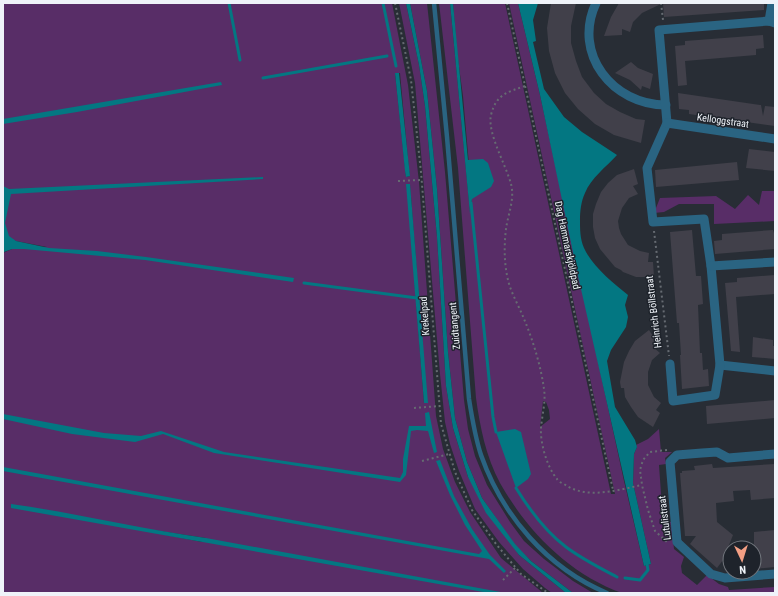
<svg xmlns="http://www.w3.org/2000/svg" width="778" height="596" font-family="'Roboto Condensed',sans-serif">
  <rect width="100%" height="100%" fill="#282d35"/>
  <!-- green -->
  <g fill="#582d67" fill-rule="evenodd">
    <path d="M3,3H392L408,85L419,182L436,416L443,449L455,482L470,512L501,558L543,593H3V253L12,249L47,247L16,241L3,237ZM395,73H400L409,170L410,176L406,177ZM410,184L427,403H424L415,289ZM106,523L206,538L202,542Z"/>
    <polygon points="399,3 406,3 419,65 425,106 437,237 446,386 453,428 468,477 519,555 566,593 552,593 545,588 523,569 499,542 475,509 459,471 450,444 445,422 440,374 415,83"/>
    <polygon points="410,3 427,3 445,172 464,400 468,429 475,456 487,485 510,522 524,541 544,559 573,581 593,593 573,593 531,561 515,545 482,498 467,462 455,418 448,352 437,189 427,91"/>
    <path d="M439,3H450L470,212L472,199L463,96L457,52L453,3H505L611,494H615L509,3H518L540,95L624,481L644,566L651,564L633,483L634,454L637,447L636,445L648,439L659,429L661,452H672L665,458L666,464L659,465L663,522H671L674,549L684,557L681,566L682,573L697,585L707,575L719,584L728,587L729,590L775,587V593H622C569,574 527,531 500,483C486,457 480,427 476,398L458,168ZM543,401L546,402L549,410L550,419L540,427Z"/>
    <polygon points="762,191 775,191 775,221 714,224 714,204 679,204 664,212 654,213 660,198 716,196 735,209 748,195 759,205"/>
  </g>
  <!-- water -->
  <g fill="#037782">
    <polygon points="406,3 410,3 427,91 437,189 448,352 455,418 467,462 482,498 515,544 531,561 573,593 566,593 519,555 486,513 468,477 453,428 446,386 437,237 425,106 419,65"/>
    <polygon points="450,3 453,3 468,160 483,159 488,163 494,181 491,187 472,199 470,214"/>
    <path d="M518,3H538L533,20L536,41L533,42L544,89L564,117L582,132L617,155C606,167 591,178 585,193C581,201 580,212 580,220C580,229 580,239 584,248C592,266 613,283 628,295L625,305L628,317L626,327L611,350L607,361L615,407L635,440L637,447L634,454L633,483L651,564L644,566L578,276L540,95Z"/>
    <polygon points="395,73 399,73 410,176 406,177 405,171"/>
    <polygon points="221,82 222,85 77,112 3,124 3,119"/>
    <polygon points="263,177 263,179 11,194 5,223 9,236 16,241 49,248 97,251 146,257 294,278 293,282 145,260 24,249 12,249 4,252 3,253 3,186 9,189"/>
    <polygon points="406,184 410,184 428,403 424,403"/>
    <polygon points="429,412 437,452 434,453 428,431 417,430 411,431 406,475 400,482 214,453 163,434 135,442 72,434 3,419 3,414 104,433 141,436 161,431 224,452 400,478 403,472 403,459 409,426 426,426 425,413"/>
    <polygon points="515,429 521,432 531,474 528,479 516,488 496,432"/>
    <polygon points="440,460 454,496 472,529 490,555 506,571 504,573 489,559 3,471 3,467 479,554 482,551 465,525 450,495 436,461"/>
    <path d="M11,504C76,513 140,529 206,538L506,593H489L11,508Z"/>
  </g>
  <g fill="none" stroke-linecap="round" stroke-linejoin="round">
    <!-- stream -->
    <g stroke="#037782" stroke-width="3">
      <polyline points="229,3 240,60"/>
      <polyline points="383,3 396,66"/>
      <polyline points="263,78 387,56"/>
      <polyline points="471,203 493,417 496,432"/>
      <polyline points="304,283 417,298"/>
      <path d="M516,488C529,509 546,532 566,547C582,559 600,568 617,577"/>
      <polyline points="625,578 640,580 648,570 647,564"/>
    </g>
  </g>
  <!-- building -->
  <g fill="#41404a">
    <polygon points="551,3 576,3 571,26 571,43 576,61 582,77 594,93 606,104 620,112 636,119 645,120 641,143 614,135 595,124 578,109 565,93 555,73 549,51 547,28"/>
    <polygon points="619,3 764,3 764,10 664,17 663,3 642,13 633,22 630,32 622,29 622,35 604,36 611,17"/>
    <polygon points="763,35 764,48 756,49 756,55 685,61 687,85 678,86 675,46 685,45 685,41"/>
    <polygon points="631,62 638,68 653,74 650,89 642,86 641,90 630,80 615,73"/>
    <polygon points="678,93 760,105 761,105 763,116 765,106 775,107 775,126 689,114 689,110 679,109"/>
    <polygon points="749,149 775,152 775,171 746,168"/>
    <polygon points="737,162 739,180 656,187 655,170"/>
    <polygon points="634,169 638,184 633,186 638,194 629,198 622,208 618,221 619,228 621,234 628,245 640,251 649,253 648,262 653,262 654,277 636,277 623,272 621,270 615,267 600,249 595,238 593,227 593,214 596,204 601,192 608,183 617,175"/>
    <polygon points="692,230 696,276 701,276 703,304 698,305 700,353 702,353 703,370 708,369 709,386 682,389 680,355 681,355 679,323 677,323 670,232"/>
    <polygon points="773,230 775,236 775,249 715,254 714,241 722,240 722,234"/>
    <polygon points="775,275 775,294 736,297 740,352 731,351 725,283 737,282 737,278"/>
    <polygon points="649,330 658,344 653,347 660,353 652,360 648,372 648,385 654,397 661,403 656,410 660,413 653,427 638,417 631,407 625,397 624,388 621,388 620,382 624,362 629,351 635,341"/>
    <polygon points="753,337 773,340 773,346 775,346 775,359 752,357"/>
    <polygon points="775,400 775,418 707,424 706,406"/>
    <polygon points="712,464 713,468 775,464 775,498 751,500 750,490 733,491 734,501 716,503 717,522 733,535 723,560 717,568 690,544 696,536 685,536 680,473 682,473 682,471 695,470 694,466"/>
    <polygon points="775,530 775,567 754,569 754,532"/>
  </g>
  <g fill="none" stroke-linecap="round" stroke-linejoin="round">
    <!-- path -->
    <g stroke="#666b72" stroke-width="2" stroke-dasharray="2 3" stroke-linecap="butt">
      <polyline points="395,3 411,80 421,172 441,424 455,472 472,510 496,544 521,574 548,593"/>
      <polyline points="507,3 613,490"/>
      <polyline points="661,3 663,20"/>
      <path d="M525,86C508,92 496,94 491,115C487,133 506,165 511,184C515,199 508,214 506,229C504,246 504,263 508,280C511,293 519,306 524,319C533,340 541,367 544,389C546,402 542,415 541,428C540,443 547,467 557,479C558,481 561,483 564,484C586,500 617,490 642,485"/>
      <polyline points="398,181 421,180"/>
      <polyline points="654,231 669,356"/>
      <polyline points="414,408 440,406"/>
      <polyline points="667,450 650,452 643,460 640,470 642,485 648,510 655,531 667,542"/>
      <polyline points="422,461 449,454"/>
      <polyline points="503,580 516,567"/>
    </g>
    <!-- lane -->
    <path stroke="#2a6482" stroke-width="4.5" d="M434,3L447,137L469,399C472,418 475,437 481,455C502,515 547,568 607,593"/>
    <!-- street -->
    <g stroke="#2a6482" stroke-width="9">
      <path d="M596,3C572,54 613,105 666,105"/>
      <polyline points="769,21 772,3"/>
      <polyline points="775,23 769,21 659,30 667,123 647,168 653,222 704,219 711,266 720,365 775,371"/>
      <polyline points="667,123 775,139"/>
      <polyline points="711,266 775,262"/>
      <polyline points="670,364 673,401 715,395 720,365"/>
      <polyline points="775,454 728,458 717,452 702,453 677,455 670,462 677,542 679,544 711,574 725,578 775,574"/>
    </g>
  </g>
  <g text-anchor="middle" stroke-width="3" stroke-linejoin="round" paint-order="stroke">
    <!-- street labels -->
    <g font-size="10" fill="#eff3f9" stroke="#1e232b">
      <text transform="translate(723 120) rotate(8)" y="4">Kelloggstraat</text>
      <text transform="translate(568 245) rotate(78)" y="4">Dag Hammarskjöldpad</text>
      <text transform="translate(653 312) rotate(-97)" y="4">Heinrich Böllstraat</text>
      <text transform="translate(424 316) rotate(-94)" y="4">Krekelpad</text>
      <text transform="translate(454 326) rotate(-95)" y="4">Zuidtangent</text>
      <text transform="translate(664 518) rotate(-97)" y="4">Lutulistraat</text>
    </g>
  </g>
  <!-- border -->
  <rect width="778" height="596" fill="none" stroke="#eff3f9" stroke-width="8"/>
  <!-- north arrow -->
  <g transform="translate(742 560) rotate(176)"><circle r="19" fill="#1e232b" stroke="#72767d"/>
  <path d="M0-3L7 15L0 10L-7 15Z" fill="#f39f84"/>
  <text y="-6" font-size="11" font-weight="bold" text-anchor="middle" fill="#eff3f9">N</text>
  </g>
</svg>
